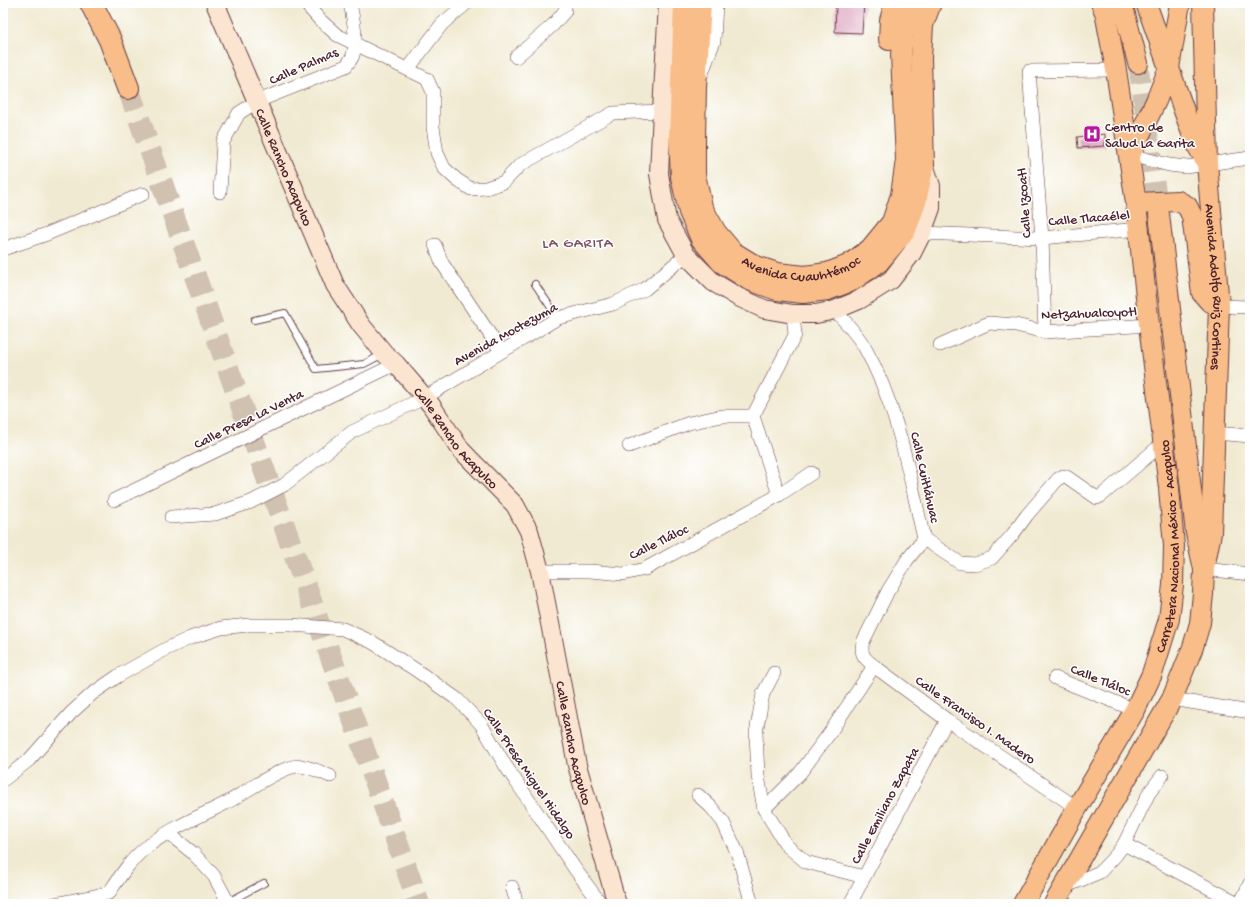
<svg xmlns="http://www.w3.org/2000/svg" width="1253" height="907" font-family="'Gochi Hand',sans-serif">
  <rect width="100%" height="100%" fill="#fff"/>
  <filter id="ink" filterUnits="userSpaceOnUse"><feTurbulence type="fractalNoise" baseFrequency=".025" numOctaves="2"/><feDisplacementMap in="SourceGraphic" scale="8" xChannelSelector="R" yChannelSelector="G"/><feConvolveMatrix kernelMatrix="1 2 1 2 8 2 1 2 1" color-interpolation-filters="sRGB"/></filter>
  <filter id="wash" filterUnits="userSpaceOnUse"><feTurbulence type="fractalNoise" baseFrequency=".012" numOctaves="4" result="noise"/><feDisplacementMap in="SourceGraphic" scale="16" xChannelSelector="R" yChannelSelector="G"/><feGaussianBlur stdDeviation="0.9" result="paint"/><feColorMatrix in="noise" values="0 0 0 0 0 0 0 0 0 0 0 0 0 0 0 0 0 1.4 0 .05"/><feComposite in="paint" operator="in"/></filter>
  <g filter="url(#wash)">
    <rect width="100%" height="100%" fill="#f1ead2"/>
    <g id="blocks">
      <!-- building -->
      <g fill="#dca4bf">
        <polygon points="836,3 864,3 862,33 835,32"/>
        <polygon points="1105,134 1105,146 1078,148 1077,137"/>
      </g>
    </g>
  </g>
  <g filter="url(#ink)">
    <use href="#blocks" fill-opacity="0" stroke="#633d44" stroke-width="1"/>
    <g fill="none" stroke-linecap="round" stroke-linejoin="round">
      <!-- primary-tunnel -->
      <polyline stroke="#d0c1b1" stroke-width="20" stroke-dasharray="20 10" stroke-linecap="butt" points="1138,63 1159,214"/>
      <!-- highway-tunnel -->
      <polyline stroke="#d0c1b1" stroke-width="22" stroke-dasharray="22 11" stroke-linecap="butt" points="128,88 419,904"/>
      <defs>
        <g id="lane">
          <polyline points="535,284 558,318"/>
          <polyline points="254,320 285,313 316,369 364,364 383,354"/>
          <polyline points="228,902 264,883"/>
        </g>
        <g id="street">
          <polyline points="305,3 320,20 337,35 427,79 433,92 433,127 437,153 444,168 457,180 471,189 486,188 504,182 520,165 613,113 662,111"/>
          <polyline points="516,57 553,25 565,11 565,3"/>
          <polyline points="408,69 442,24 467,3"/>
          <polyline points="702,73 714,41 716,3"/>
          <polyline points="1130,155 1169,165 1186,167 1250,158"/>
          <path d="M220,192L223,142L239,113L258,101L346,66C348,63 352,59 353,55C358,39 353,19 350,3"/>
          <polyline points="922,233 1042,238 1139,229"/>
          <polyline points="435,245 442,263 501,351"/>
          <polyline points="3,249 47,234 143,194"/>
          <polyline points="1219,306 1250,307"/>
          <path d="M835,310C845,322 858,335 865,348C898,407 909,474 924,539L907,560L888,591L863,642C860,655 864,658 874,666L947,720L1077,808"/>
          <polyline points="1045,332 1042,238 1029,71 1116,70"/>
          <polyline points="940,345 989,323 1016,325 1045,332 1149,325"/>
          <polyline points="1215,433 1250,436"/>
          <polyline points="629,446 689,423 722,416 753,416"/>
          <polyline points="779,495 753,416 795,335 793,314"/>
          <polyline points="114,500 396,364"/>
          <polyline points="171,517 215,514 251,502 284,485 352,432 424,398 558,318 613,304 645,289 686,255"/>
          <polyline points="924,539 960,563 975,564 992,558 1013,534 1027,515 1058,479 1063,476 1067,477 1097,498 1101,496 1163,443"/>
          <polyline points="1204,569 1250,574"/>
          <polyline points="540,571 590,571 623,574 645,569 779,495 812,473"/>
          <polyline points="774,673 763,694 756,733 758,776 764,809 787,846 806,862 864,877"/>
          <polyline points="1055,678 1135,710"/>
          <polyline points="1172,699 1250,712"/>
          <polyline points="3,780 29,760 71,713 92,694 118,676 166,649 190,638 221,628 248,625 291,625 343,629 372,642 416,670 457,699 481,724 505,765 575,869 601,904"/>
          <polyline points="698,795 711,807 723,822 737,852 752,904"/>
          <polyline points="764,809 800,773 829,734 874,666"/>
          <polyline points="168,833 193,853 214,876 229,904"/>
          <polyline points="1124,844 1240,904"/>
          <polyline points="512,887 517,904"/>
          <polyline points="1064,887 1100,872 1116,855 1124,844 1149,793 1162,776"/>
          <path d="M109,893C119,878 129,862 143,850C168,829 199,817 228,802C244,793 282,766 298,766C310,766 320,772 330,776"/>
          <polyline points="54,904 109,893"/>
          <polyline points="850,904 947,720"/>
          <polyline points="1240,904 1250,883"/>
        </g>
        <g id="secondary">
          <path id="s1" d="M215,3L335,285L361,325L384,353L396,364L431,405L461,450L515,505L529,531L540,571L577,765L617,904"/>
          <polyline points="668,3 662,111 659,174 667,220 686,255 713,282 738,297 764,309 793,314 816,314 835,310 859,300 891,280 912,253 922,233 931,208 931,186 924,164"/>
        </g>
        <g id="primary">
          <polyline points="684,3 679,138 681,177 689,212 701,239 721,262 749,280 777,290 803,293 828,290 852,281 879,262 906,230 916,202 924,164 921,58 923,25 931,3"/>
          <path id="s2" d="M701,3L696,88L695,139V175L702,207L716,232L733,252L756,266L777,273L805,276L827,273L848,265L870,249L892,222L901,195L906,160L901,55L904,23L910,3"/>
          <polyline points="1122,3 1138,63"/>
          <polyline points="1146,3 1194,139 1205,160"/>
          <path id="s3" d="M1203,3L1207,163L1219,306L1211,533L1205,563"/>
          <polyline points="889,40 890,20 895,3"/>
          <polyline points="1130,155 1156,101 1169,68 1180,3"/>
          <polyline points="1138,203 1178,201 1187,206 1192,216 1202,293 1209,301 1219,306"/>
          <path id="s4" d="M1023,904L1077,808L1135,710L1152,674L1169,619L1173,585L1174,546L1169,488L1149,325L1136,203L1116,70L1105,12L1101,3"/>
          <polyline points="1054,904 1172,699 1193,647 1200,623 1203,594 1204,569 1196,533 1159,214"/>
        </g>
        <polyline id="highway" points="91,3 110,40 128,88"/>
      </defs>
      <!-- lane casing -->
      <use href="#lane" stroke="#633d44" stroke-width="8"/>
      <!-- street casing -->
      <use href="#street" stroke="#633d44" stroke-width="14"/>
      <!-- secondary casing -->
      <use href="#secondary" stroke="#633d44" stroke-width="20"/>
      <!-- primary casing -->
      <use href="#primary" stroke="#633d44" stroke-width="22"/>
      <!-- highway casing -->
      <use href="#highway" stroke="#633d44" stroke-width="24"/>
      <!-- lane -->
      <use href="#lane" stroke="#fff" stroke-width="6"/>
      <!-- street -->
      <use href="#street" stroke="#fff" stroke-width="13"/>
      <!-- secondary -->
      <use href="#secondary" stroke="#fce5d0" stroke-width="18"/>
      <!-- primary -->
      <use href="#primary" stroke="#f8bd89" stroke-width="20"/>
      <!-- highway -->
      <use href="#highway" stroke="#f8bd89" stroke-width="22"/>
    </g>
  </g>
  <!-- icons -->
  <defs>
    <symbol id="hospital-square" viewBox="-11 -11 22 22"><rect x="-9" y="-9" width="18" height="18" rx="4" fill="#b5179e" stroke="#fff"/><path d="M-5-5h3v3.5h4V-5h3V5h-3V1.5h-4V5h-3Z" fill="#fff"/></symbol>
  </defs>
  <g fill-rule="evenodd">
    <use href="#hospital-square" x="1082" y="124" width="20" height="20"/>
  </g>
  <g text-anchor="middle" stroke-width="3" stroke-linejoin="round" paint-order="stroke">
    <!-- street labels -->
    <g font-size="14" fill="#4a1f2b" stroke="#fff">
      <text transform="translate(303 65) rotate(-24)" y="5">Calle Palmas</text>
      <text dy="5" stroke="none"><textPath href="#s1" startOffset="178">Calle Rancho Acapulco</textPath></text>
      <text transform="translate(1023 203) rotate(-94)" y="5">Calle Izcoatl</text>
      <text transform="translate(1089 217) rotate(-5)" y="5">Calle Tlacaélel</text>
      <text dy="5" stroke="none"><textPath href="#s2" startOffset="333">Avenida Cuauhtémoc</textPath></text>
      <text dy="5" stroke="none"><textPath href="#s3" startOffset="284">Avenida Adolfo Ruiz Cortines</textPath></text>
      <text transform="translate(1089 312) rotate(-2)" y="5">Netzahualcoyotl</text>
      <text transform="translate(505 333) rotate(-29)" y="5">Avenida Moctezuma</text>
      <text transform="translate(248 418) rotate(-26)" y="5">Calle Presa La Venta</text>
      <text dy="5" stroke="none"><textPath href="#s1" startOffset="502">Calle Rancho Acapulco</textPath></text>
      <text transform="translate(926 477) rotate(77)" y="5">Calle Cuitláhuac</text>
      <text transform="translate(658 541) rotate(-26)" y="5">Calle Tláloc</text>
      <text dy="5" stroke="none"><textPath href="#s4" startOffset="394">Carretera Nacional México - Acapulco</textPath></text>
      <text transform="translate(1101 679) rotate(22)" y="5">Calle Tláloc</text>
      <text transform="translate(976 719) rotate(35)" y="5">Calle Francisco I. Madero</text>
      <text dy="5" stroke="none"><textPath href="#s1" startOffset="838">Calle Rancho Acapulco</textPath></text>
      <text transform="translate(530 773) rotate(56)" y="5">Calle Presa Miguel Hidalgo</text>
      <text transform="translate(884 805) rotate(-62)" y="5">Calle Emiliano Zapata</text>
    </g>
    <!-- poi labels -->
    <g font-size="14" fill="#4a1f2b" stroke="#fff" text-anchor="start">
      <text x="1105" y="131">Centro de<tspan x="1105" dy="16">Salud La Garita</tspan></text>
    </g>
    <!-- neighbourhood labels -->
    <g font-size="15" letter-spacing="1" fill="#7d4e5f" stroke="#fff">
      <text x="578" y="247">LA GARITA</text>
    </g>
  </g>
  <!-- margin -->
  <rect width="1253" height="907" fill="none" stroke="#fff" stroke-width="16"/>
</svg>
